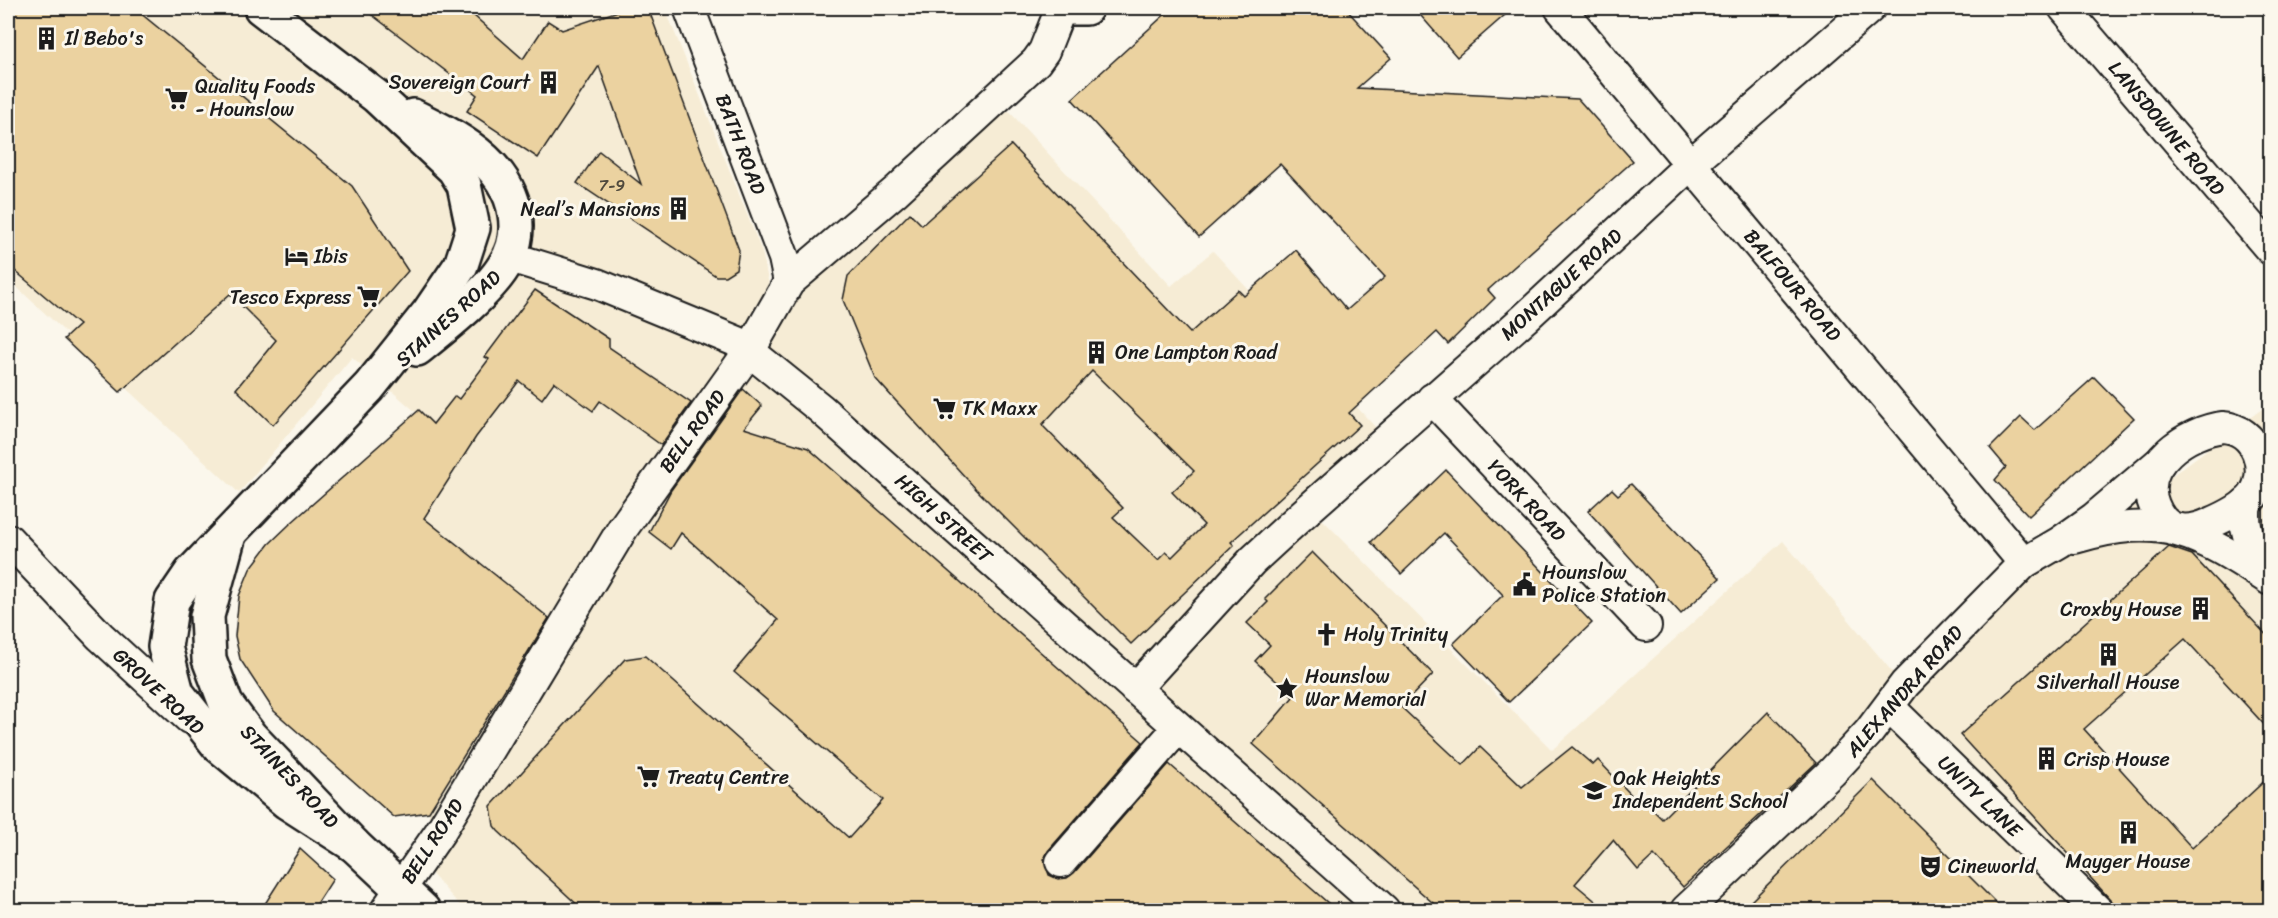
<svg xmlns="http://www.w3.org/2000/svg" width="2278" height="918" font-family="Sriracha,sans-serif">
  <rect width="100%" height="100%" fill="#fbf7ec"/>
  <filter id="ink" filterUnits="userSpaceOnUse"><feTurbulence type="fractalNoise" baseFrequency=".0167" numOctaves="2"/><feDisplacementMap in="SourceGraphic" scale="12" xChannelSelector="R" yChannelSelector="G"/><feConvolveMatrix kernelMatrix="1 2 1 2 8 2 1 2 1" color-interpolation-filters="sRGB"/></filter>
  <g filter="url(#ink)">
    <!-- built -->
    <polygon fill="#f6ecd5" points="8,8 665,8 762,252 769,285 790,302 803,285 1005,107 1171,286 1213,251 1377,429 1301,498 1552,750 1783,541 1914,698 1962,631 2270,403 2270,910 464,910 430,872 429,812 549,618 424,518 467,450 416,412 352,357 239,493 8,279"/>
    <!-- building -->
    <g fill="#ebd2a0" stroke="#1c1c1c" stroke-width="1.5" fill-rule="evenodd">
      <polygon points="8,8 134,8 352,186 408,271 273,425 236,389 276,340 230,294 120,392 64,339 79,325 8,265"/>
      <polygon points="363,8 465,8 523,59 548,21 562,30 627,8 648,8 739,250 736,269 725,276 716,276 577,183 599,151 641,184 599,66 538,158 467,111 477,95"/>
      <path d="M1172,8H1345L1391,58L1357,88L1578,99L1633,161L1488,290L1495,298L1448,344L1437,332L1349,413L1360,425L1231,542L1234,545L1131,644L976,489L875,378L843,300L848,276L910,213L922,225L1011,145L1190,333L1238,290L1244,296L1296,250L1347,310L1385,277L1280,164L1199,237L1072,99ZM1092,371L1194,471L1172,492L1204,525L1172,557L1166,552L1158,560L1113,517L1123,508L1042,425Z"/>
      <polygon points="1414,8 1513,8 1457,57"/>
      <polygon points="535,290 609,339 609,347 691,403 661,445 600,401 593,411 554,382 542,399 519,381 476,437 424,518 549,618 429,812 394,817 274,711 240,659 235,636 239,596 250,569 269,544 291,523 419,410 433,424 455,396 459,399 489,359 485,357"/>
      <polygon points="2094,377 2134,418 2029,516 1995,480 2006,467 1990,448 2021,417 2035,430"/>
      <polygon points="743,389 762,406 744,428 808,448 1143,742 1048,851 1044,859 1049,875 1058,879 1067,878 1074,873 1169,764 1336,910 583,910 498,831 494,826 491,806 625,659 645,656 849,838 883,800 734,672 778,620 681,533 671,549 649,532 671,490"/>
      <polygon points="1446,470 1592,623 1509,702 1453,644 1503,595 1444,533 1401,574 1371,542"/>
      <polygon points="1631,484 1720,578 1681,614 1588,511 1612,489 1618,495"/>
      <polygon points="2169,547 2192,555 2271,640 2271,732 2185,639 2084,729 2192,848 2271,775 2271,901 2260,910 2120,910 1960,735"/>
      <polygon points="1312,552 1433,674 1401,707 1463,765 1480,747 1522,787 1572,747 1593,765 1598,760 1639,803 1642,799 1662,819 1768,712 1816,763 1683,887 1654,855 1638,870 1613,840 1575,884 1606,910 1441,910 1253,744 1293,697 1255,661 1270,645 1247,623 1268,602 1265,599"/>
      <polygon points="1873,780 2003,910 1742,910"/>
      <polygon points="300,849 333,879 313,910 261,910"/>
    </g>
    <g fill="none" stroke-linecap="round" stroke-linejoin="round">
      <defs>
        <g id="minor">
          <polyline points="689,8 784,258 789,282"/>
          <polyline points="1560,8 2024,563"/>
          <polyline points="2064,8 2270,249"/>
          <polyline points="526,262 597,284 738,342 821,409 1384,910"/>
          <polyline points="1432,399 1646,626"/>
          <path d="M2223,427C2256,429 2271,469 2253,496C2243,509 2225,517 2211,523C2200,528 2187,532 2175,528C2165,525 2158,515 2154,505C2137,464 2188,431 2223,427Z"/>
          <path d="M2246,503C2241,531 2255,555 2270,577"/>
          <path d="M2075,538C2162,512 2197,532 2270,580"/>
          <polyline points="8,539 100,636 189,718"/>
          <polyline points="1135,689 1252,561 1303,514 1525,318 1692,163 1870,8"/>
          <polyline points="1889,707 2097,910"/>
          <polyline points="1061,862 1177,729"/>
          <polyline points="386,910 440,832 623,528 750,350 789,282 896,191 1036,62 1044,51 1061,8"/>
          <polyline points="1686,910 1832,772 1869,732 1905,684 2024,563 2060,542 2094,518 2160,462"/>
        </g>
        <g id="major">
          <polyline points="261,8 377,97 454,169 464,185 473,228 461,265 429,312 369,387 191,573 172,601 165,647 177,693 218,745 287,802 354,845"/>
          <polyline points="1071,8 1086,8"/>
          <path d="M413,116C456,137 507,162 515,214C518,233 515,249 504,266C487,294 443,328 417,349"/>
          <polyline points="229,535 207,616 209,659 226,704 250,736 354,845 423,910"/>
        </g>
      </defs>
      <!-- minor casing -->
      <use href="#minor" stroke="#1c1c1c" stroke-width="34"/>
      <!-- major casing -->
      <use href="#major" stroke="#1c1c1c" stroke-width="38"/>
      <!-- minor -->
      <use href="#minor" stroke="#fbf7ec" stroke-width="30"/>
      <!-- major -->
      <use href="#major" stroke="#fbf7ec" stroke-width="33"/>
    </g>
  </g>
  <!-- icons -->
  <defs>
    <symbol id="building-bare" viewBox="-9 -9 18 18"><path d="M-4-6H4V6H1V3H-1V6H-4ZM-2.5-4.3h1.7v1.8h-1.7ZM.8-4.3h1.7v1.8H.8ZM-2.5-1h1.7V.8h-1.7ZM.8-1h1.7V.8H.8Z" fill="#1c1c1c" stroke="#fbf7ec" stroke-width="2.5" paint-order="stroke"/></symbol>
    <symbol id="supermarket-bare" viewBox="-9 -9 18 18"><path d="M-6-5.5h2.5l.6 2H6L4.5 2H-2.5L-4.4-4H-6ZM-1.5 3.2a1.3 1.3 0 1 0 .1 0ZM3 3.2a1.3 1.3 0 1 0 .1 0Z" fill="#1c1c1c" stroke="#fbf7ec" stroke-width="2.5" paint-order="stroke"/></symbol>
    <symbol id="hotel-bare" viewBox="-9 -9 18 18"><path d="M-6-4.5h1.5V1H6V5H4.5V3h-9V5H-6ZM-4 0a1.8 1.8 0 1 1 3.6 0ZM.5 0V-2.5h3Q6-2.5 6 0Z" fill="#1c1c1c" stroke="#fbf7ec" stroke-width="2.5" paint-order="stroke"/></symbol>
    <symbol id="civic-bare" viewBox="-9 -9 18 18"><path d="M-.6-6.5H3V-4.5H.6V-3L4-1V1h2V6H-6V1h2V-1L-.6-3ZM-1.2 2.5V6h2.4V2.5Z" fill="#1c1c1c" stroke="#fbf7ec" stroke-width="2.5" paint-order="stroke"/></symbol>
    <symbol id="church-bare" viewBox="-9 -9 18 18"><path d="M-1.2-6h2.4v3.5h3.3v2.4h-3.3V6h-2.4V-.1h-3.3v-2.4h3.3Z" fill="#1c1c1c" stroke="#fbf7ec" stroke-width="2.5" paint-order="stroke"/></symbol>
    <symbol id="sight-bare" viewBox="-9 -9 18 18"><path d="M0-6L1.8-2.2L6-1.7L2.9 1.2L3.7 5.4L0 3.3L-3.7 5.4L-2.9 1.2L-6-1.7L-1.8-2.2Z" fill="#1c1c1c" stroke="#fbf7ec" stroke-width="2.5" paint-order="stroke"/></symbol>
    <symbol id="school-bare" viewBox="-9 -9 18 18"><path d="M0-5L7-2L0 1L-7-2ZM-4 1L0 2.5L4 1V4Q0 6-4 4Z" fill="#1c1c1c" stroke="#fbf7ec" stroke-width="2.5" paint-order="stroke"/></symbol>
    <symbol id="theatre-bare" viewBox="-9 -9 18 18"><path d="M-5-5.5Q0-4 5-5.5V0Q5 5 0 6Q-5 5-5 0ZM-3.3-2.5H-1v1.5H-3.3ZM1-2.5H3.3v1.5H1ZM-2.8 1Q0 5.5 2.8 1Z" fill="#1c1c1c" stroke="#fbf7ec" stroke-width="2.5" paint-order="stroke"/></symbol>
  </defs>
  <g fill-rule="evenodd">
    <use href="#building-bare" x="30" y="22" width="33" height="33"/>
    <use href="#building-bare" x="532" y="66" width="33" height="33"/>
    <use href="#supermarket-bare" x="160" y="82" width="33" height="33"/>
    <use href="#building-bare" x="662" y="192" width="33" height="33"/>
    <use href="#hotel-bare" x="280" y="240" width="33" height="33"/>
    <use href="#supermarket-bare" x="352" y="280" width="33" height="33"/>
    <use href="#building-bare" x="1080" y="336" width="33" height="33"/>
    <use href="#supermarket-bare" x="928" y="392" width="33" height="33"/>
    <use href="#civic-bare" x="1508" y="568" width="33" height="33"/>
    <use href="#building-bare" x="2184" y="592" width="33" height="33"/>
    <use href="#church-bare" x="1310" y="618" width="33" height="33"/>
    <use href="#building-bare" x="2092" y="638" width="33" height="33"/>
    <use href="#sight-bare" x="1270" y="672" width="33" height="33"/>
    <use href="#building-bare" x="2030" y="742" width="33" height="33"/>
    <use href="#supermarket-bare" x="632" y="760" width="33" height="33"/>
    <use href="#school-bare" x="1578" y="774" width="33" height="33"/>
    <use href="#building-bare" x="2112" y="816" width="33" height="33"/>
    <use href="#theatre-bare" x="1914" y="850" width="33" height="33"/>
  </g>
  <g text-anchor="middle" stroke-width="6" stroke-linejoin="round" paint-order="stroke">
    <!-- number labels -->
    <g font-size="16" fill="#504a3d">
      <text x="612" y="191">7-9</text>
    </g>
    <!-- poi labels -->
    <g font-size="20" fill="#1c1c1c" stroke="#fbf7ec" text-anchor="start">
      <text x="65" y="45">Il Bebo's</text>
      <text x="530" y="89" text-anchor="end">Sovereign Court</text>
      <text x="195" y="93">Quality Foods<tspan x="195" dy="23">- Hounslow</tspan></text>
      <text x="660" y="216" text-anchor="end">Neal’s Mansions</text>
      <text x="314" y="263">Ibis</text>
      <text x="351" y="304" text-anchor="end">Tesco Express</text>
      <text x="1115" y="359">One Lampton Road</text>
      <text x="962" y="415">TK Maxx</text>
      <text x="1542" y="579">Hounslow<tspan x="1542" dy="23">Police Station</tspan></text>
      <text x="2182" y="616" text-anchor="end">Croxby House</text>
      <text x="1344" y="641">Holy Trinity</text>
      <text x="1305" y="683">Hounslow<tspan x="1305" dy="23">War Memorial</tspan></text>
      <text x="2108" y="689" text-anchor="middle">Silverhall House</text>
      <text x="2064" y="766">Crisp House</text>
      <text x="667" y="784">Treaty Centre</text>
      <text x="1613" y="785">Oak Heights<tspan x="1613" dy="23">Independent School</tspan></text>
      <text x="2128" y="868" text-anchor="middle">Mayger House</text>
      <text x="1948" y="873">Cineworld</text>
    </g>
    <!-- street labels -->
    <g font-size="20" fill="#1c1c1c" stroke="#fbf7ec">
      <text transform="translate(2167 128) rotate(50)" y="7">LANSDOWNE ROAD</text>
      <text transform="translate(741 144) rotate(69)" y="7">BATH ROAD</text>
      <text transform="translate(1561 284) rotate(-42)" y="7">MONTAGUE ROAD</text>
      <text transform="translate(1793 285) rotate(50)" y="7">BALFOUR ROAD</text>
      <text transform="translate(448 318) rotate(-42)" y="7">STAINES ROAD</text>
      <text transform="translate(692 431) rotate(-54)" y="7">BELL ROAD</text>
      <text transform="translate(1527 500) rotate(47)" y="7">YORK ROAD</text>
      <text transform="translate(944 518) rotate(42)" y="7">HIGH STREET</text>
      <text transform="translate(159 691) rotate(43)" y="7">GROVE ROAD</text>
      <text transform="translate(1904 691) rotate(-49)" y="7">ALEXANDRA ROAD</text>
      <text transform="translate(290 776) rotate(47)" y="7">STAINES ROAD</text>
      <text transform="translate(1980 796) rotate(44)" y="7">UNITY LANE</text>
      <text transform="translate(432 841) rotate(-57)" y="7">BELL ROAD</text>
    </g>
  </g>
  <!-- margin -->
  <rect width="2278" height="918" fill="none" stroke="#fbf7ec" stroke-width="30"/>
  <rect x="15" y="15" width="2248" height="888" fill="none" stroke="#1c1c1c" stroke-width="2" filter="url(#ink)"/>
</svg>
